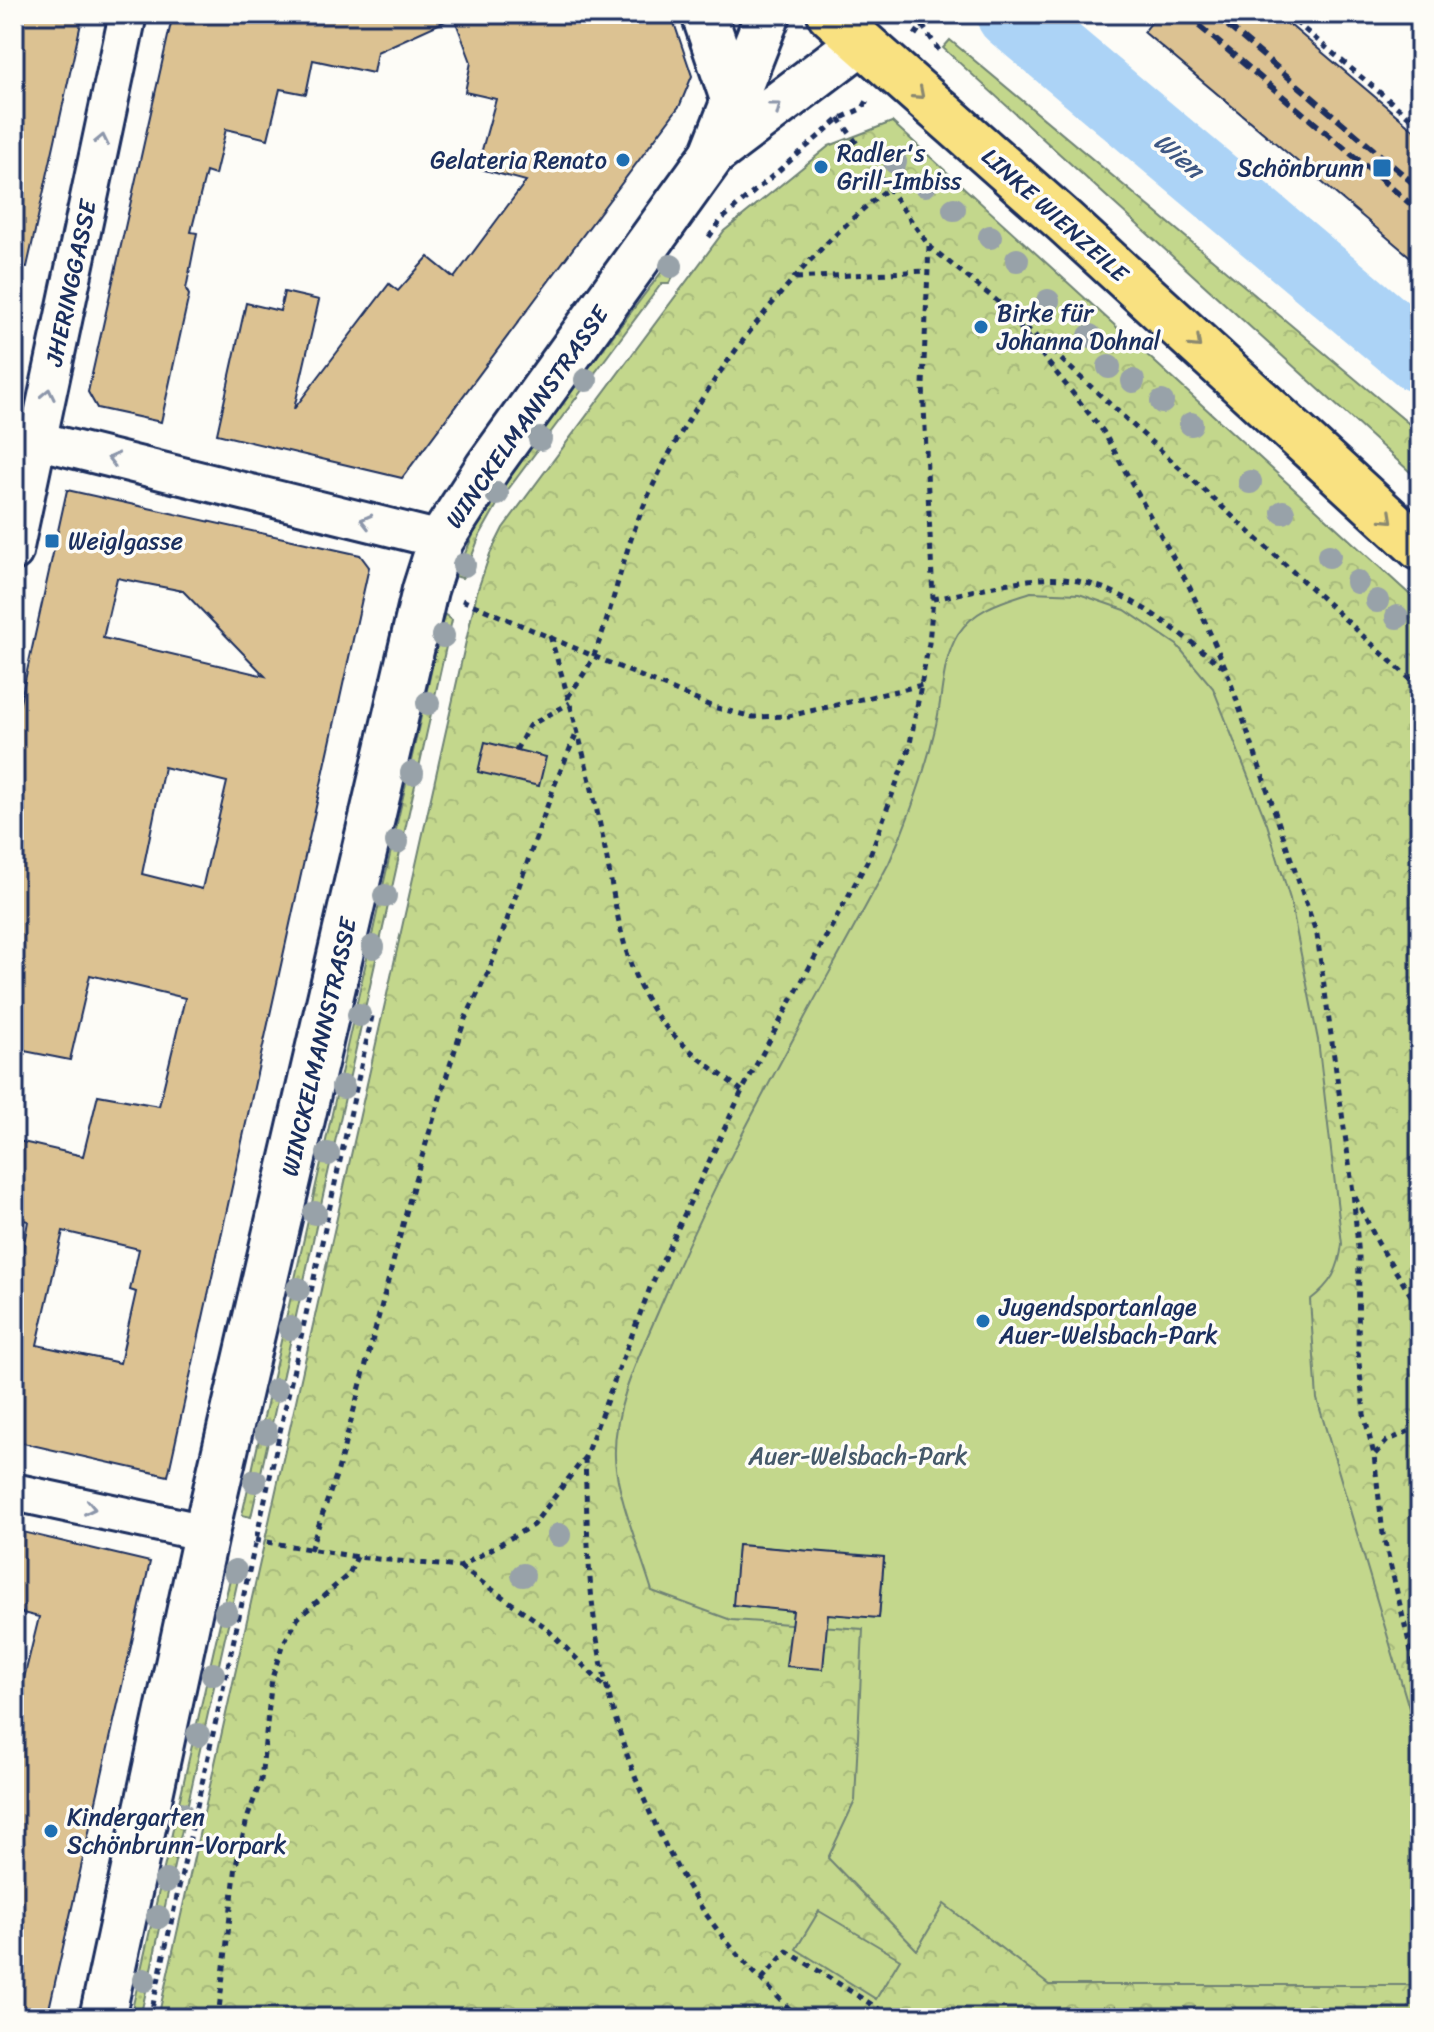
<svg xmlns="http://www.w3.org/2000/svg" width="1434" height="2032" font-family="Sriracha,sans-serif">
  <defs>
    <pattern id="grass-dots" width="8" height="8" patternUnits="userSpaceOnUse" patternTransform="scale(2)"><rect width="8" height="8" fill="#c3d78c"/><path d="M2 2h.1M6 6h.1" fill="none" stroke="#a7b97b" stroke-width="1.8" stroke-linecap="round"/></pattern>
    <pattern id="park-crowns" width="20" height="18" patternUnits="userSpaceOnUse" patternTransform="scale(2)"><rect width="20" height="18" fill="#c3d78c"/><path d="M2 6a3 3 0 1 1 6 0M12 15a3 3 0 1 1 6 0" fill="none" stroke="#a7b97b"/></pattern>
  </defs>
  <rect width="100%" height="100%" fill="#fdfcf7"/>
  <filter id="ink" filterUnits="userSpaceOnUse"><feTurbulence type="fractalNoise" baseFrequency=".0125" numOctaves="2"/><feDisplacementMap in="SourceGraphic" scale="16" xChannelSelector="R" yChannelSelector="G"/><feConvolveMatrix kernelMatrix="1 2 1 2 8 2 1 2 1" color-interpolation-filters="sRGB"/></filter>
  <g filter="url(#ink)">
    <!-- grass -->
    <g fill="url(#grass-dots)" stroke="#6f8375" stroke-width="2">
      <polygon points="673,257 681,264 669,283 662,283 498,503 480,535 465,574 462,578 455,576 482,515 517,462"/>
      <polygon points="444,614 452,620 251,1517 242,1515"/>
      <polygon points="234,1561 241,1566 140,2018 130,2018"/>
    </g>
    <!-- park -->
    <g fill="url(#park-crowns)" stroke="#6f8375" stroke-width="2">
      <polygon points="950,40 1420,433 1420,481 943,48"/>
      <polygon points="892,122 1420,604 1420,2018 158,2018 477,592 490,554 503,528 724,231 829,146"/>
    </g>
    <!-- pitch -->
    <g fill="#c3d78c" stroke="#6f8375" stroke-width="2" fill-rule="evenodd">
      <path d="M1031,592L1079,594L1125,610L1177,645L1213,688L1267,824L1290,899L1318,1040L1342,1244C1339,1270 1331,1284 1310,1300L1317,1399L1420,1745V2018H1416L1415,1985H1049L944,1904L917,1950L828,1858L855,1801L863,1629L731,1620L652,1591C641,1554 616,1493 615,1457C613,1408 639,1356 658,1312C723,1157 810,1011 889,863C909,819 924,776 935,729C943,699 941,662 958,634C975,608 1004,601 1031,592ZM739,1545L884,1558L879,1618L734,1605Z"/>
      <polygon points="819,1911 900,1959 876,1999 796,1949"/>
    </g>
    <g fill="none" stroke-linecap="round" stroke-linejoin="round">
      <!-- river -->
      <polyline stroke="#acd3f6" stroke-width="70" points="1011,14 1420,358"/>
    </g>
    <!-- building -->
    <g fill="#dcc292" stroke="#1b2f5e" stroke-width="2" fill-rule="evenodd">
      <polygon points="14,14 83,14 27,267 14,266"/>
      <polygon points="173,14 671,14 692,76 680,105 402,478 217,434 246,303 280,311 284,292 319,300 294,409 389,284 398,291 428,257 454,278 526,181 477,168 496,99 465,92 471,62 454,17 377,52 373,73 313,60 306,94 280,89 268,139 226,129 215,175 206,172 191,232 197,233 186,289 189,295 161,422 97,408 88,392"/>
      <polygon points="1158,14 1277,14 1420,135 1420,265 1144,32"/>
      <path d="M67,490L360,555L369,567L168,1476L14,1441V1300L28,1221L14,1218V1140L83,1156L98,1095L159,1106L185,998L90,975L70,1060L14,1049V730ZM117,578L183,591L265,676L103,638ZM164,767L227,782L202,889L142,874ZM63,1231L139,1249L130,1290L136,1292L120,1363L37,1345Z"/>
      <polygon points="485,742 546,757 539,786 478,772"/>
      <polygon points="14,1530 150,1562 47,2018 14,2018 14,1719 39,1617 14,1611"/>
      <polygon points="738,1545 884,1557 879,1618 828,1614 823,1669 786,1666 793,1611 733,1605"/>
    </g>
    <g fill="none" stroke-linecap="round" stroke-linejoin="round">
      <defs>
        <g id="street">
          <polyline points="16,435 441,540"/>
          <polyline points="14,552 128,14"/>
          <polyline points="14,1492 206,1533"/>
        </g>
        <g id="secondary">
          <polyline points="704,14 734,102"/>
          <polyline points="713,154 861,42"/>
          <polyline points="102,2018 211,1511 425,590 441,540 488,467 713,154 768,14"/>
        </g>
        <polyline id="primary" points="830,14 1064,221 1420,548"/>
      </defs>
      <!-- street casing -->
      <use href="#street" stroke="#1b2f5e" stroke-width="42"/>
      <!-- secondary casing -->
      <use href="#secondary" stroke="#1b2f5e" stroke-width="50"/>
      <!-- primary casing -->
      <use href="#primary" stroke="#1b2f5e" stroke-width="50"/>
      <!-- path -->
      <g stroke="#1b2f5e" stroke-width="5" stroke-dasharray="6 6" stroke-linecap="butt">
        <polyline points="925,14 922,25 942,55"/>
        <polyline points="1286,14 1420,126"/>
        <polyline points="915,35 922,25"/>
        <polyline points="709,237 721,220 839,119 863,108 867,101"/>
        <polyline points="929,246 1002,305 1103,431 1190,588 1226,669 1317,935 1353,1192 1359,1257 1358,1352 1364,1414 1374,1455 1383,1534 1420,1688"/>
        <polyline points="796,278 926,271"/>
        <polyline points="1017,319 1420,688"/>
        <path d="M933,599C969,593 1005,581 1041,579C1114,573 1171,628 1225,668"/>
        <polyline points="462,600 713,707 753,717 789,716 922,685"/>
        <path d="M550,636C571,704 590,775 604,844C616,903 621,963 655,1013C677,1045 712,1067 742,1091"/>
        <path d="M568,697C578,682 590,667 596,650C612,610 620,568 635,528C677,413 792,262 889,188"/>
        <polyline points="516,750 529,726 570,703"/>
        <polyline points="1355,1197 1378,1243 1420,1310"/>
        <polyline points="1375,1454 1387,1441 1420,1426"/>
        <path d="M585,1458C587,1508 587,1559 593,1609C604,1714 653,1844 716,1928C740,1960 771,1989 798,2018"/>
        <polyline points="255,1540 357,1557 460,1567 533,1525 585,1457 650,1288 742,1091 869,858 909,749 929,643 933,599 923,385 929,246 839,118"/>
        <polyline points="310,1550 338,1470 414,1183 450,1065 465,1019 489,971 555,784 577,732"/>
        <polyline points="460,1567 544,1626 609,1691"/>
        <polyline points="762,1979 787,1951 893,2018"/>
        <polyline points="150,2018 373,1012"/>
        <polyline points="218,2018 236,1865 247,1819 261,1780 272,1678 282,1646 298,1618 349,1574 357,1557"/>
        <polyline points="1037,2018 1063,2010 1089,2018"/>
      </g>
      <!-- street -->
      <use href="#street" stroke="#fdfcf7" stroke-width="36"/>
      <!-- secondary -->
      <use href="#secondary" stroke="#fdfcf7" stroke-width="44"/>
      <!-- primary -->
      <use href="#primary" stroke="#f9e181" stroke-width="44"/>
      <!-- rail -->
      <g stroke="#1b2f5e" stroke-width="6" stroke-dasharray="12 6" stroke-linecap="butt">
        <polyline points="1185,14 1420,212"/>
        <polyline points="1214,14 1420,189"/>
      </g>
    </g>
    <!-- trees -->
    <g fill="#98a2a9">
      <circle cx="895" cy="162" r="12"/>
      <circle cx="925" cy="185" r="12"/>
      <circle cx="954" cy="209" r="12"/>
      <circle cx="990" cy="237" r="12"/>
      <circle cx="1017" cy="260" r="12"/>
      <circle cx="671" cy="266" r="12"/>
      <circle cx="1048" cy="301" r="12"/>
      <circle cx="1090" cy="336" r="12"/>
      <circle cx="1109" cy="367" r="12"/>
      <circle cx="586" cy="380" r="12"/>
      <circle cx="1133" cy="381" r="12"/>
      <circle cx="1162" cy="402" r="12"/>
      <circle cx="1191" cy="424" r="12"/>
      <circle cx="540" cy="439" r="12"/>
      <circle cx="1250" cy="482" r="12"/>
      <circle cx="497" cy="494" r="12"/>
      <circle cx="1283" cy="512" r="12"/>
      <circle cx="1329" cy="556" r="12"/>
      <circle cx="464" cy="565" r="12"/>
      <circle cx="1357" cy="582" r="12"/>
      <circle cx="1377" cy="601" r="12"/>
      <circle cx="1397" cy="617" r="12"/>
      <circle cx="443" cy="636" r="12"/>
      <circle cx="428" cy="703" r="12"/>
      <circle cx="412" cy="773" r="12"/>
      <circle cx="397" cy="842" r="12"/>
      <circle cx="385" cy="896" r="12"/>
      <circle cx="373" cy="947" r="12"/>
      <circle cx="359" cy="1015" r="12"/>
      <circle cx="343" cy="1087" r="12"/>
      <circle cx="328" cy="1154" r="12"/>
      <circle cx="315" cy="1213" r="12"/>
      <circle cx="298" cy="1289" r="12"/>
      <circle cx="290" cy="1328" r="12"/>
      <circle cx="276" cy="1390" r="12"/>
      <circle cx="266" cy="1432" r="12"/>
      <circle cx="255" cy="1481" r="12"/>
      <circle cx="559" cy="1535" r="12"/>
      <circle cx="235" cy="1571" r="12"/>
      <circle cx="523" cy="1575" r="12"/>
      <circle cx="226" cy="1612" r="12"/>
      <circle cx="213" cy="1674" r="12"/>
      <circle cx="198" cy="1735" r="12"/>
      <circle cx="181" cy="1813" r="12"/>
      <circle cx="166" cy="1881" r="12"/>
      <circle cx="158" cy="1917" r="12"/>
      <circle cx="144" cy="1980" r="12"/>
    </g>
    <!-- one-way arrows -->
    <defs><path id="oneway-chevron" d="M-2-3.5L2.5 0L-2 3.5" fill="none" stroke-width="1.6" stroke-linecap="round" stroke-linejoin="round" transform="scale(2)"/></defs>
    <g stroke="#8a8870">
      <use href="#oneway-chevron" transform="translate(919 94) rotate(41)"/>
      <use href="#oneway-chevron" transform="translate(1196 343) rotate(43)"/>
      <use href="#oneway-chevron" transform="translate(1388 518) rotate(43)"/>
    </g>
    <g stroke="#8c96aa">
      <use href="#oneway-chevron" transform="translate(776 107) rotate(-37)"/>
      <use href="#oneway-chevron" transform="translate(102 140) rotate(-78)"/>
      <use href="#oneway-chevron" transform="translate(48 394) rotate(-78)"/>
      <use href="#oneway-chevron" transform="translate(113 459) rotate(-166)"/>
      <use href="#oneway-chevron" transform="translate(366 521) rotate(-166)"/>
      <use href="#oneway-chevron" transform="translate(90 1508) rotate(12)"/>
    </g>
  </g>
  <!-- markers -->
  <g fill="#1f6fb2" stroke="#fdfcf7" stroke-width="3">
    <circle cx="623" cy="160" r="8"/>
    <circle cx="821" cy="167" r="8"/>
    <rect x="1372" y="158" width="20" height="20" rx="4"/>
    <circle cx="981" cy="327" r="8"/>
    <rect x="44" y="533" width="16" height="16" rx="4"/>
    <circle cx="983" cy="1321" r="8"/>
    <circle cx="51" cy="1831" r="8"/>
  </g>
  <g text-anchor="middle" stroke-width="7" stroke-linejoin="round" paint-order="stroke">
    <!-- poi labels -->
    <g font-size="24" fill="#1b2f5e" stroke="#fdfcf7" text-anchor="start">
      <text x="837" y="161">Radler's<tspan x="837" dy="28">Grill-Imbiss</tspan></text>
      <text x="607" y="168" text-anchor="end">Gelateria Renato</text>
      <text x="1364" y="176" text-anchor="end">Schönbrunn</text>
      <text x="997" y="321">Birke für<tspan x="997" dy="28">Johanna Dohnal</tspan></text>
      <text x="68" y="549">Weiglgasse</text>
      <text x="999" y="1315">Jugendsportanlage<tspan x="999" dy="28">Auer-Welsbach-Park</tspan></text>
      <text x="67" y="1825">Kindergarten<tspan x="67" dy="28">Schönbrunn-Vorpark</tspan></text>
    </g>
    <!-- street labels -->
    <g font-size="24" fill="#1b2f5e" stroke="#fdfcf7">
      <text transform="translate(1055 215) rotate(42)" y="8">LINKE WIENZEILE</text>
      <text transform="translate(71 283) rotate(-78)" y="8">JHERINGGASSE</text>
      <text transform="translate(527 417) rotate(-55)" y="8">WINCKELMANNSTRASSE</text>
      <text transform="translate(319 1047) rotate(-77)" y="8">WINCKELMANNSTRASSE</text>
    </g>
    <!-- park labels -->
    <g font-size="24" fill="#45596a" stroke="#fdfcf7">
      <text x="858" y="1464">Auer-Welsbach-Park</text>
    </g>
    <!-- water labels -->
    <g font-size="26" font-style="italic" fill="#3f5884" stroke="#fdfcf7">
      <text transform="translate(1179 155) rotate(40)" y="9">Wien</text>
    </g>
  </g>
  <!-- margin -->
  <rect width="1434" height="2032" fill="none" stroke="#fdfcf7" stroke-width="48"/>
  <rect x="24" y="24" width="1386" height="1984" fill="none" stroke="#1b2f5e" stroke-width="3" filter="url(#ink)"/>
</svg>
